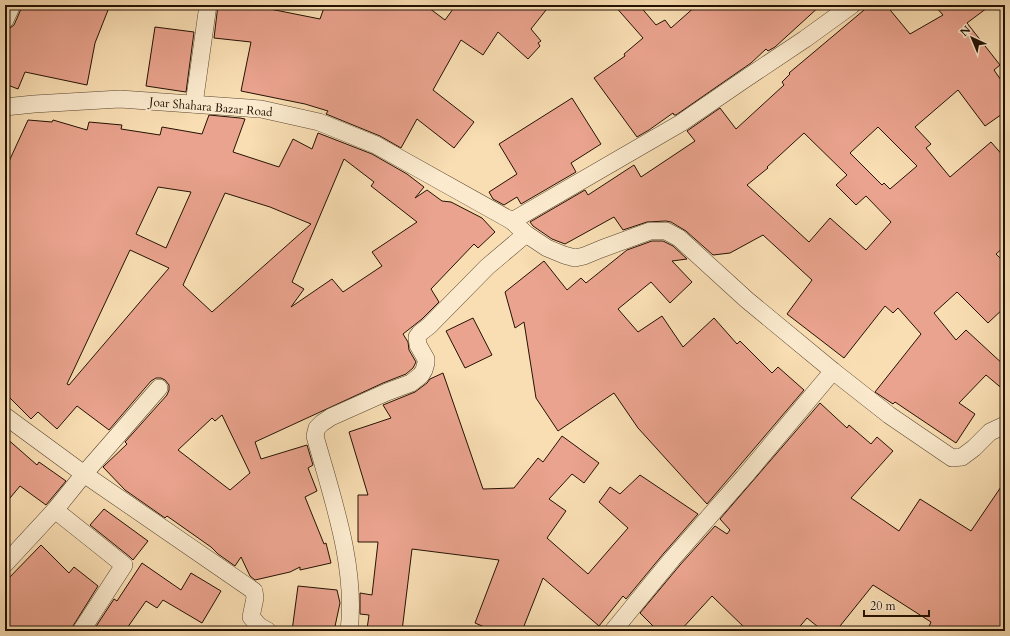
<svg xmlns="http://www.w3.org/2000/svg" width="1010" height="636" font-family="Cardo,serif">
  <rect width="100%" height="100%" fill="#f9deb3"/>
  <filter id="stains"><feTurbulence type="fractalNoise" baseFrequency=".005" numOctaves="4"/><feColorMatrix values="0 0 0 0 .2 0 0 0 0 .09 0 0 0 0 .02 0 0 0 .5 -.17"/></filter>
  <radialGradient id="worn" r=".72"><stop offset=".6" stop-color="#630" stop-opacity="0"/><stop offset="1" stop-color="#630" stop-opacity=".3"/></radialGradient>
  <!-- building -->
  <g fill="#eaa38e" stroke="#241203" fill-rule="evenodd">
    <polygon points="22,5 110,5 95,43 87,85 25,72 18,89 5,84 5,30 10,28 14,25 21,9"/>
    <polygon points="218,5 250,5 320,19 325,5 425,5 445,20 456,5 550,5 531,29 541,41 538,43 540,46 528,59 498,32 483,55 461,40 433,90 474,122 454,148 417,119 401,148 380,136 326,114 328,111 305,104 241,91 251,42 214,38"/>
    <polygon points="614,5 639,5 656,25 665,20 671,28 697,5 821,5 775,47 768,51 766,49 751,63 676,115 674,115 673,113 649,130 637,137 594,78 625,56 624,54 643,38"/>
    <path d="M870,5H886L910,34L943,15L934,5H991L967,23L1000,65L994,70L1005,86V112L985,126L958,90L915,127L931,144L926,148L950,177L991,142L1005,158V246L996,254L1005,263V307L988,323L957,292L934,313L956,340L966,330L1005,366V391L986,375L959,403L975,414L956,443L895,402L893,404L875,392L921,334L898,308L893,313L885,306L844,358L787,314L812,280L763,235L730,253L713,255L686,231L671,222L666,221L647,222L623,230L614,217L565,244L552,239L533,226L530,222L585,190L588,195L634,165L641,177L695,141L687,131L720,108L736,129L784,85L782,82L790,74L789,73ZM878,127L917,166L890,189L884,183L882,185L850,153ZM804,133L847,175L836,185L856,205L866,196L891,222L866,250L830,218L809,242L747,185L768,168L767,167Z"/>
    <polygon points="155,27 194,32 186,92 146,86"/>
    <polygon points="572,98 601,144 571,163 576,172 521,204 517,197 504,205 493,199 489,192 517,174 499,144"/>
    <path d="M209,115L240,118L245,119L233,152L279,167L293,139L312,149L318,133L372,154L407,174L424,187L415,198L427,190L442,201L451,202L482,218L495,232L478,248L474,244L431,289L439,302L422,319L403,334L408,342L409,350L416,362L413,368L406,374L383,383L255,442L261,459L307,445L313,465L308,468L317,491L305,497L324,544L326,543L331,563L300,570V567L290,572L255,580L250,576L241,557L235,566L218,554L211,547L167,516L165,518L125,490L103,467L127,444L125,442L167,395L169,390V385L165,380L161,378H156L151,381L109,430L77,406L57,429L38,412L31,419L5,393V170L28,120L52,122L53,120L87,130L89,122L122,125L121,129L160,135L162,127L202,134ZM344,159L374,182L371,186L417,222L372,252L382,266L343,292L332,279L291,307L304,289L292,282ZM158,187L191,192L166,248L136,234ZM225,193L270,207L311,224L212,312L183,285ZM130,250L169,268L69,385L67,384ZM222,415L250,473L230,490L178,450L212,418L215,421Z"/>
    <polygon points="652,241 663,241 673,246 687,259 672,261 692,282 670,303 651,282 618,309 638,332 662,316 683,347 714,318 737,344 740,341 772,373 778,367 804,390 707,504 638,428 614,393 558,431 536,398 524,322 515,328 505,292 544,261 567,290 581,278 586,283 627,250"/>
    <polygon points="473,318 492,355 465,368 446,331"/>
    <polygon points="443,373 483,489 514,488 538,458 543,462 562,436 599,463 584,483 572,474 549,499 566,511 547,538 588,574 628,528 599,502 610,487 620,494 640,475 698,514 664,553 626,599 623,596 599,626 543,578 522,631 494,631 475,623 499,560 412,549 402,631 385,631 367,629 369,615 360,614 360,593 372,595 378,542 358,542 358,495 368,495 349,432 391,418 383,405 415,392 427,383 430,379"/>
    <polygon points="820,403 847,428 849,425 871,444 877,437 893,451 851,498 899,531 920,499 971,531 1005,481 1005,631 927,631 931,622 873,585 836,631 823,631 807,618 796,631 748,631 712,596 680,631 658,631 640,613 680,565 715,526 727,534 730,530 720,519"/>
    <polygon points="5,437 37,465 39,462 66,481 46,505 20,486 5,504"/>
    <polygon points="104,509 148,541 133,560 130,557 90,525"/>
    <polygon points="41,545 69,573 74,567 98,586 73,626 71,631 5,631 5,582"/>
    <polygon points="142,563 181,590 191,573 221,591 202,623 163,600 157,608 146,601 125,631 93,631 114,599 117,601"/>
    <polygon points="298,586 337,590 340,603 334,631 292,631"/>
  </g>
  <g fill="none" stroke-linecap="round" stroke-linejoin="round">
    <defs>
      <g id="minor">
        <polyline points="5,20 12,5"/>
        <polyline points="194,104 208,5"/>
        <polyline points="5,107 34,104 120,99 261,109 319,122 376,145 512,221 526,234 547,248 564,255 575,258 584,256 601,249 650,231 666,231 679,238 747,300 833,371 889,415 952,458 962,457 974,448 990,432 1005,425"/>
        <polyline points="512,221 681,123 745,79 805,39 852,5"/>
        <polyline points="5,416 84,474 254,591 255,598 251,617 259,626 268,631"/>
        <polyline points="55,510 124,565 81,631"/>
        <polyline points="5,564 55,510 84,474 159,388"/>
        <path d="M349,631C357,567 332,497 315,436L317,428L322,423L331,417L387,392L411,383L421,375L424,370L426,363V359L418,345L417,337L420,333L429,326L487,267L526,234"/>
        <polyline points="613,631 672,559 744,477 833,371"/>
      </g>
    </defs>
    <!-- minor casing -->
    <use href="#minor" stroke="#59452f" stroke-width="18"/>
    <!-- minor -->
    <use href="#minor" stroke="#fbeace" stroke-width="17"/>
  </g>
  <g text-anchor="middle" stroke-width="4" stroke-linejoin="round" paint-order="stroke">
    <!-- street labels -->
    <g font-size="12" fill="#241203" stroke="#fbeace">
      <text transform="translate(211 107) rotate(5)" y="4">Joar Shahara Bazar Road</text>
    </g>
  </g>
  <!-- margin -->
  <rect width="1010" height="636" fill="none" stroke="#f9deb3" stroke-width="20"/>
  <rect x="6" y="6" width="998" height="624" fill="none" stroke="#241203" stroke-width="2"/>
  <rect x="10" y="10" width="990" height="616" fill="none" stroke="#241203"/>
  <!-- north arrow -->
  <g transform="translate(972 38) rotate(316)" stroke="#fbeace" stroke-width="3" paint-order="stroke">
  <path d="M0-3L7 15L0 10L-7 15Z" fill="#241203"/>
  <text y="-6" font-size="11" font-weight="bold" text-anchor="middle" fill="#241203">N</text>
  </g>
  <!-- scale -->
  <path d="M864 610v6h65v-6" fill="none" stroke="#241203" stroke-width="2"/>
  <text x="870" y="610" font-size="12" fill="#241203" stroke="#fbeace" stroke-width="3" paint-order="stroke">20 m</text>
  <rect width="100%" height="100%" filter="url(#stains)"/>
  <rect width="100%" height="100%" fill="url(#worn)"/>
</svg>
